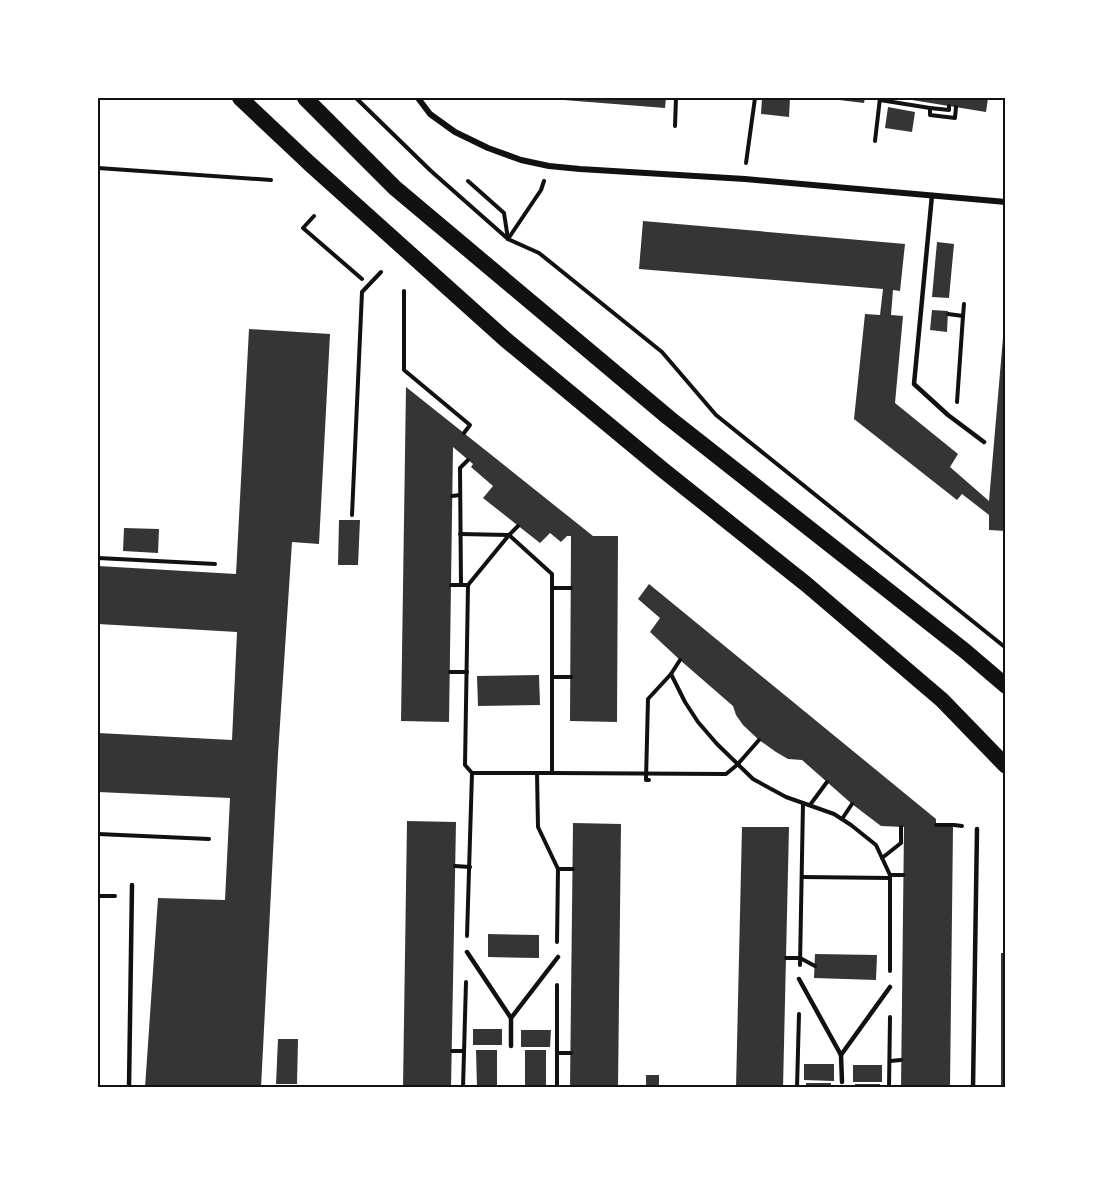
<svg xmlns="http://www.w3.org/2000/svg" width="1103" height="1185" font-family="Figtree,sans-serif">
  <rect width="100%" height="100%" fill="#fff"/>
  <!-- building -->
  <g fill="#353535">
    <polygon points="551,98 666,98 665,108 551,99"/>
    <polygon points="762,98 790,98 789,117 761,114"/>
    <polygon points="831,98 865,98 864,103 831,99"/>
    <polygon points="912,98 988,98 986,112 912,100"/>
    <polygon points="888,107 915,112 912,132 885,128"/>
    <polygon points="643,221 905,244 900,291 893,290 891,315 903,316 895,403 958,454 950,467 989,501 1004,326 1006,326 1006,531 989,530 989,515 962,494 957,500 854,419 865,314 880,315 883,289 639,269"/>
    <polygon points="937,242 954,244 949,298 932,297"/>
    <polygon points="932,310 948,311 947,332 930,330"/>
    <polygon points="249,329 330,334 319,544 292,542 278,754 261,1088 145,1088 158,898 225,900 230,798 98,792 98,733 232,740 237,632 98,624 98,566 236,574"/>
    <polygon points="406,387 593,536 618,536 617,722 570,721 571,536 567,536 561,542 550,533 540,543 483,498 493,486 471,467 473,464 453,447 449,722 401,721"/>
    <polygon points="339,520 360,520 358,565 338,565"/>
    <polygon points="124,528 159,529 158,553 123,551"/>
    <polygon points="649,584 936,819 936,827 953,827 950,1088 901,1088 904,827 881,826 852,804 802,760 788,759 776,752 759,740 743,725 736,715 733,706 680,660 650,632 660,618 638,599"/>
    <polygon points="539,675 540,705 478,706 477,676"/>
    <polygon points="407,821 456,822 451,1088 403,1088"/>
    <polygon points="573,823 621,824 618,1088 570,1088"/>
    <polygon points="742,827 789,827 783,1088 736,1088"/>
    <polygon points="488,934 539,935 539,958 488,957"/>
    <rect x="1001" y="953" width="5" height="135"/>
    <polygon points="815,954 877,955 876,980 814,978"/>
    <rect x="473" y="1029" width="29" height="16"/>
    <polygon points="521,1030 551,1030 550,1047 521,1047"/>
    <polygon points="278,1039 298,1039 297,1084 276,1084"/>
    <polygon points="476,1050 497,1050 497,1088 477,1088"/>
    <rect x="525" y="1050" width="21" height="38"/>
    <polygon points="804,1064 834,1064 834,1081 804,1080"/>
    <rect x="853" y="1065" width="29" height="17"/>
    <rect x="646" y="1075" width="13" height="13"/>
    <rect x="806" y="1083" width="25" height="5"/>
    <rect x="855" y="1084" width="25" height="4"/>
  </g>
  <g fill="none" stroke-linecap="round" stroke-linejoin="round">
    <!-- path -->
    <g stroke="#111" stroke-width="4">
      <polyline points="356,98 431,171 508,239 539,253 662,352 716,415 1006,648"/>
      <polyline points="880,100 930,108 930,115 955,118 956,107"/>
      <polyline points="930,108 949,110 949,106"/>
      <polyline points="675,126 676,98"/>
      <polyline points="875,141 880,98"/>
      <polyline points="746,163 755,98"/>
      <polyline points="98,168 271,180"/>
      <polyline points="468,181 504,213 508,239"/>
      <polyline points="314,216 303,228 362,279"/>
      <polyline points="508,239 541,190 544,181"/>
      <polyline points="404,291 404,370 470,425 464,433"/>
      <polyline points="948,314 963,316 964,304"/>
      <polyline points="957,402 963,316"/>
      <polyline points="452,496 460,495"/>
      <polyline points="352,515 362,292 381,272"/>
      <polyline points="460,534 509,535 552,574 552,773 537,773 538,827 558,869 557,942"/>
      <polyline points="98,558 215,564"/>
      <polyline points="451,585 461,585"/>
      <polyline points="468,585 509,535 518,526"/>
      <polyline points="552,588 571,588"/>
      <polyline points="450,672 467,672"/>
      <polyline points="671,674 685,702 698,722 717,744 753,779 786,797 834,814 851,825 876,845 890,875 890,971"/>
      <polyline points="552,677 571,677"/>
      <polyline points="472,773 537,773"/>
      <polyline points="552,773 726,774 737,765 759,740"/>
      <polyline points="649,780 646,780 648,699 671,674 680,660"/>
      <polyline points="810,805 827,782"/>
      <polyline points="842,819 852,804"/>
      <polyline points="936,825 954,825 962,826"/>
      <polyline points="98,834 209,839"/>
      <polyline points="882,858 901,843 901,827"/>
      <polyline points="455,866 470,867"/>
      <polyline points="558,869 573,869"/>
      <polyline points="890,875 903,875"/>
      <polyline points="802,877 890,878"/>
      <polyline points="98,896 115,896"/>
      <polyline points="467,936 472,773 465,765 468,585 461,585 460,468 468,460"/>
      <polyline points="786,958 800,958 815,966"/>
      <polyline points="800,965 803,803"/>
      <polyline points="452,1051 464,1051"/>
      <polyline points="557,1053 571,1053"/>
      <polyline points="890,1061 901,1060"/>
      <polyline points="463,1088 466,982"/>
      <polyline points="557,1088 557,985"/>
      <polyline points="797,1088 799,1014"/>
      <polyline points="889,1088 890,1017"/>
    </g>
    <!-- service -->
    <g stroke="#111" stroke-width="4.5">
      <polyline points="932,195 914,384 948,415 984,442"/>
      <polyline points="467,952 511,1018 511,1046"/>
      <polyline points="799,979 841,1055 842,1082"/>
      <polyline points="511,1018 558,957"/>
      <polyline points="841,1055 890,987"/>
      <polyline points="129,1088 132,885"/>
      <polyline points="973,1088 977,829"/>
    </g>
    <!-- minor -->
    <polyline stroke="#111" stroke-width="6" points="418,98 430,114 455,132 488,148 521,160 549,166 580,169 745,179 1006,202"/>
    <!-- trunk -->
    <g stroke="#111" stroke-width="16">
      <polyline points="240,98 310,164 506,340 663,470 806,584 942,700 1006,766"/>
      <polyline points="305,98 395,188 669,418 965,651 1006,686"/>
    </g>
  </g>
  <!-- border -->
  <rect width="1103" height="1185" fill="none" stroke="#ffffff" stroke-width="198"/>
  <rect x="99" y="99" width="905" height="987" fill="none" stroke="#111" stroke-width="2"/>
</svg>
